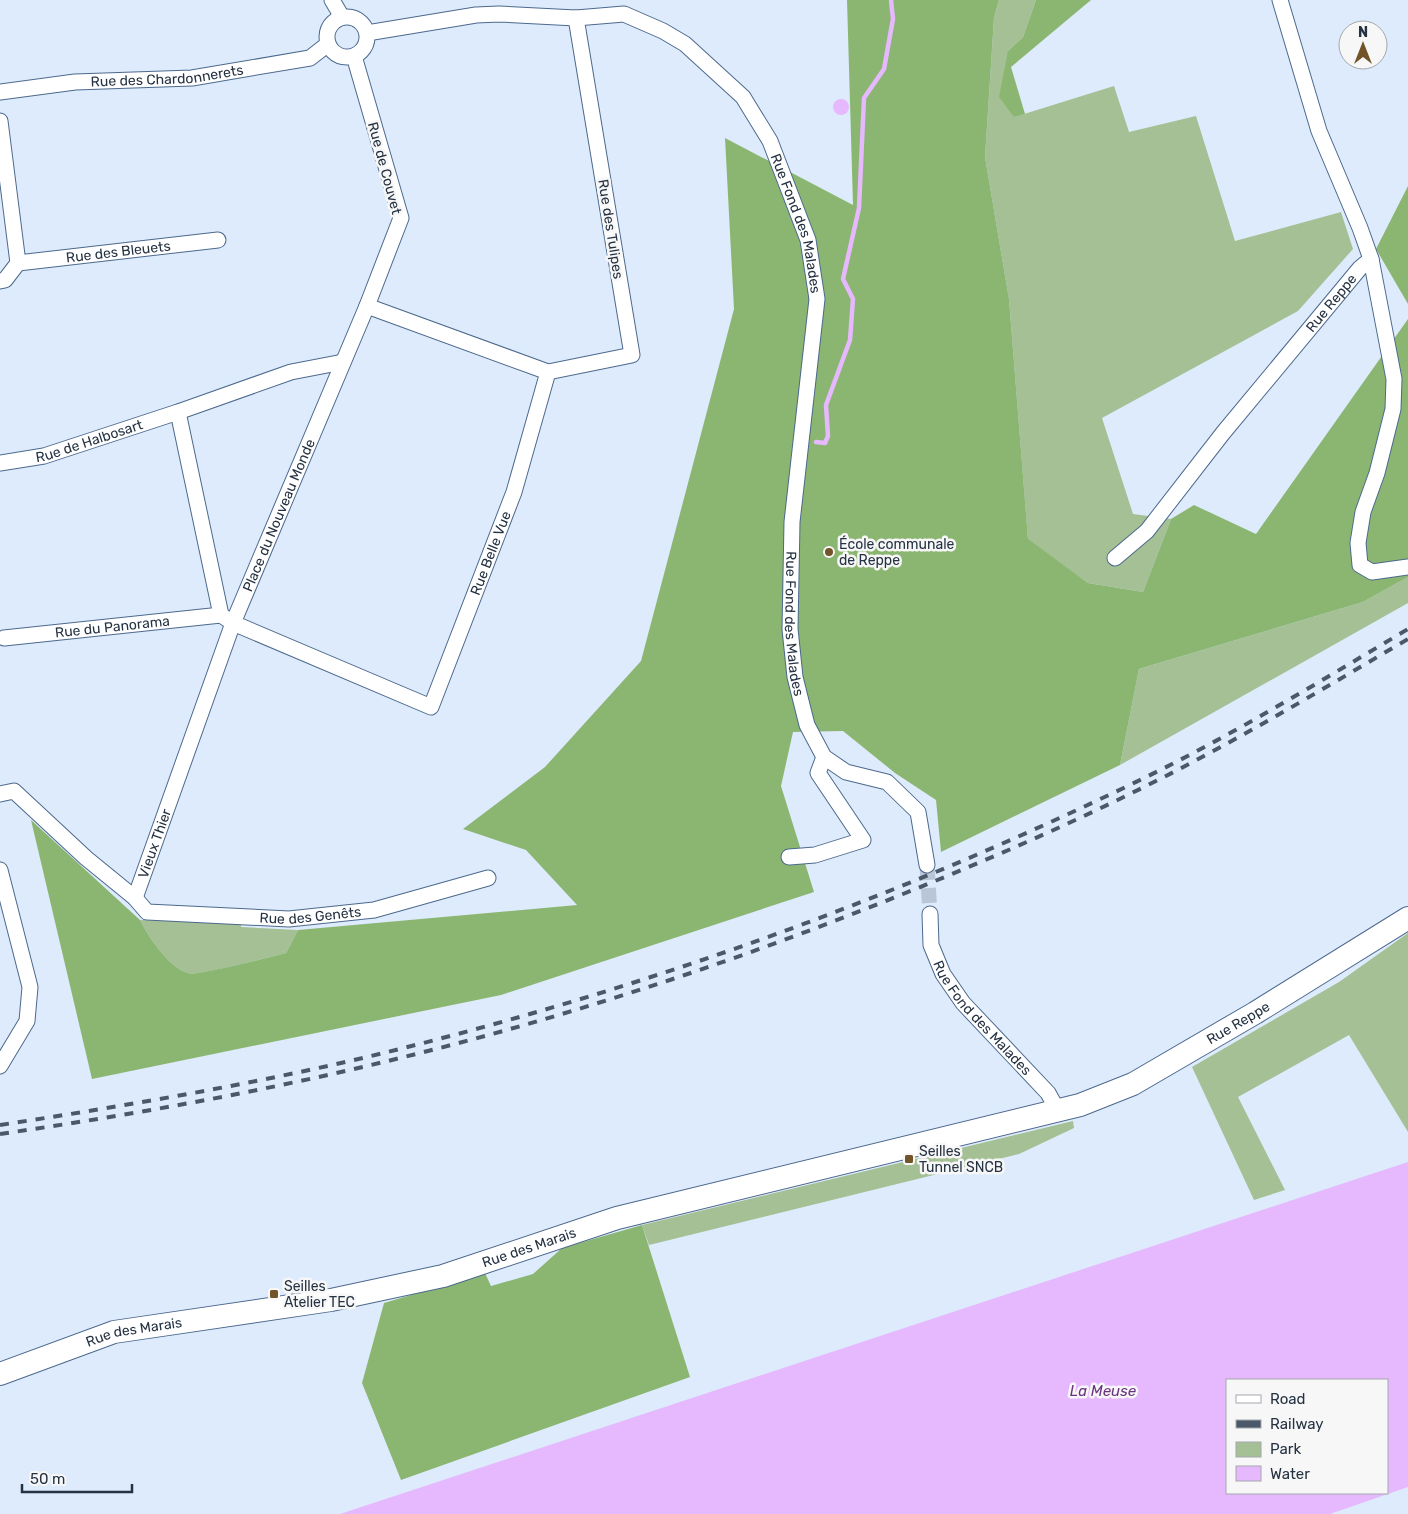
<svg xmlns="http://www.w3.org/2000/svg" width="1408" height="1514" font-family="Rubik,sans-serif">
  <rect width="100%" height="100%" fill="#deebfc"/>
  <!-- green -->
  <g fill="#a4c094">
    <polygon points="999,0 1036,0 1023,37 1008,51 1014,117 1114,86 1129,132 1196,116 1235,241 1341,212 1353,249 1298,311 1102,418 1133,514 1171,519 1143,592 1088,583 1028,540 1009,299 985,157 994,18"/>
    <polygon points="1408,577 1408,603 1120,765 1139,669 1363,602"/>
    <path d="M140,920L241,922V927L298,930L286,953C262,959 239,965 215,970C207,971 196,975 188,973C169,968 148,936 140,920Z"/>
    <polygon points="1408,933 1408,1132 1349,1035 1238,1097 1285,1190 1254,1200 1192,1067 1339,982"/>
    <polygon points="1073,1121 1074,1128 1019,1154 649,1245 642,1225"/>
  </g>
  <!-- forest -->
  <g fill="#8bb672">
    <path d="M847,0H999L994,18L985,157L1009,299L1028,539L1088,583L1143,592L1171,519L1194,505L1256,534L1408,319V577L1363,602L1139,669L1120,765L941,852L936,800L895,773L843,731L793,732L781,786L814,892L501,995L92,1079L31,820L140,920C148,936 169,968 188,973C196,975 206,971 214,970C239,965 262,959 286,953L298,930L577,905L526,850L463,829L545,767L641,661L734,309L725,138L853,205Z"/>
    <polygon points="1036,0 1091,0 1011,67 1025,114 1014,117 999,97 1008,51 1023,37"/>
    <polygon points="1408,186 1408,304 1376,249"/>
    <polygon points="642,1225 690,1377 401,1480 362,1383 384,1303 485,1273 491,1286 533,1274 562,1248"/>
  </g>
  <!-- water -->
  <g fill="#e6b8fd" fill-rule="evenodd">
    <circle cx="841" cy="107" r="8"/>
    <path d="M1408,1162V1487L1330,1514H340ZM1227,1380H1387V1493H1227Z"/>
  </g>
  <g fill="none" stroke-linecap="round" stroke-linejoin="round">
    <!-- stream -->
    <polyline stroke="#e6b8fd" stroke-width="4.5" points="816,442 825,443 828,436 826,405 850,340 853,299 843,279 859,208 864,98 884,69 893,19 891,0"/>
    <!-- minor-tunnel -->
    <polyline stroke="#b9c6d7" stroke-width="15" stroke-dasharray="15 8" stroke-linecap="butt" points="927,865 930,914"/>
    <defs>
      <g id="minor">
        <polyline points="332,0 342,17"/>
        <circle cx="347" cy="37" r="20"/>
        <path id="s1" d="M367,33L476,15L499,14L576,18L624,14L663,31L685,44L743,97L770,141L808,240L817,299L792,522L790,629L795,677L807,725L824,757L846,772L887,782L918,812L927,865"/>
        <path id="s2" d="M0,92L75,82L192,78L310,58L328,44"/>
        <path id="s3" d="M0,121L18,263L218,240"/>
        <polyline points="1371,259 1394,379 1393,409 1377,473 1363,512 1358,543 1360,565 1372,572 1408,567"/>
        <polyline points="0,281 5,280 18,263"/>
        <polyline points="548,372 632,355 576,18"/>
        <path id="s4" d="M178,412L221,615L233,623L431,707L514,492L548,372L367,306"/>
        <path id="s5" d="M0,463L44,456L178,412L291,372L343,362"/>
        <path id="s6" d="M1115,558L1147,531L1223,433L1360,268L1371,259L1360,228L1319,131L1280,0"/>
        <path id="s7" d="M4,638L221,615"/>
        <path id="s8" d="M0,794L14,791L86,858L135,898L147,912L289,919L374,910L488,878"/>
        <polyline points="789,857 815,855 863,840 818,773 824,757"/>
        <polyline points="0,870 30,987 27,1021 0,1066"/>
        <path id="s9" d="M135,898L233,623L367,306L401,218L354,56"/>
        <path id="s10" d="M930,914L931,945L943,974L963,1003L1048,1093L1058,1111"/>
      </g>
      <g id="secondary">
        <path id="s11" d="M0,1374L114,1332L331,1300L443,1276L617,1218L1080,1105L1133,1084L1255,1013L1408,918"/>
      </g>
    </defs>
    <!-- minor casing -->
    <use href="#minor" stroke="#4c698d" stroke-width="17"/>
    <!-- secondary casing -->
    <use href="#secondary" stroke="#4c698d" stroke-width="24"/>
    <!-- minor -->
    <use href="#minor" stroke="#fff" stroke-width="15"/>
    <!-- secondary -->
    <use href="#secondary" stroke="#fff" stroke-width="22"/>
    <!-- rail -->
    <g stroke="#4b5869" stroke-width="4" stroke-dasharray="9 9" stroke-linecap="butt">
      <path d="M0,1125C124,1106 249,1085 371,1056C636,992 893,900 1138,781C1231,736 1319,682 1408,629"/>
      <path d="M0,1134C124,1116 249,1094 371,1065C553,1022 730,964 903,894C985,861 1066,826 1144,787C1235,742 1321,690 1408,639"/>
    </g>
  </g>
  <!-- markers -->
  <g fill="#725428" stroke="#f7f7f7" stroke-width="2">
    <circle cx="829" cy="552" r="5"/>
    <rect x="904" y="1154" width="10" height="10" rx="2.5"/>
    <rect x="269" y="1289" width="10" height="10" rx="2.5"/>
  </g>
  <g text-anchor="middle" stroke-width="5" stroke-linejoin="round" paint-order="stroke">
    <!-- street labels -->
    <g font-size="14" fill="#253242" stroke="#f7f7f7">
      <text dy="5" stroke="none"><textPath href="#s2" startOffset="168">Rue des Chardonnerets</textPath></text>
      <text transform="translate(385 168) rotate(75)" y="5">Rue de Couvet</text>
      <text dy="5" stroke="none"><textPath href="#s1" startOffset="544">Rue Fond des Malades</textPath></text>
      <text transform="translate(611 229) rotate(81)" y="5">Rue des Tulipes</text>
      <text dy="5" stroke="none"><textPath href="#s3" startOffset="244">Rue des Bleuets</textPath></text>
      <text dy="5" stroke="none"><textPath href="#s6" startOffset="335">Rue Reppe</textPath></text>
      <text dy="5" stroke="none"><textPath href="#s5" startOffset="92">Rue de Halbosart</textPath></text>
      <text dy="5" stroke="none"><textPath href="#s9" startOffset="409">Place du Nouveau Monde</textPath></text>
      <text dy="5" stroke="none"><textPath href="#s4" startOffset="602">Rue Belle Vue</textPath></text>
      <text dy="5" stroke="none"><textPath href="#s1" startOffset="949">Rue Fond des Malades</textPath></text>
      <text dy="5" stroke="none"><textPath href="#s7" startOffset="109">Rue du Panorama</textPath></text>
      <text dy="5" stroke="none"><textPath href="#s9" startOffset="58">Vieux Thier</textPath></text>
      <text dy="5" stroke="none"><textPath href="#s8" startOffset="358">Rue des Genêts</textPath></text>
      <text dy="5" stroke="none"><textPath href="#s10" startOffset="121">Rue Fond des Malades</textPath></text>
      <text dy="5" stroke="none"><textPath href="#s11" startOffset="1294">Rue Reppe</textPath></text>
      <text dy="5" stroke="none"><textPath href="#s11" startOffset="546">Rue des Marais</textPath></text>
      <text dy="5" stroke="none"><textPath href="#s11" startOffset="141">Rue des Marais</textPath></text>
    </g>
    <!-- poi labels -->
    <g font-size="14" fill="#253242" stroke="#f7f7f7" text-anchor="start">
      <text x="839" y="549">École communale<tspan x="839" dy="16">de Reppe</tspan></text>
      <text x="919" y="1156">Seilles<tspan x="919" dy="16">Tunnel SNCB</tspan></text>
      <text x="284" y="1291">Seilles<tspan x="284" dy="16">Atelier TEC</tspan></text>
    </g>
    <!-- water labels -->
    <g font-size="15" font-style="italic" fill="#693180" stroke="#f7f7f7">
      <text x="1103" y="1396">La Meuse</text>
    </g>
  </g>
  <!-- legend -->
  <rect x="1226" y="1379" width="162" height="115" fill="#f7f7f7" stroke="#a3a8af"/>
  <rect x="1236" y="1395" width="25" height="8" fill="#ffffff" stroke="#a3a8af"/>
  <text x="1270" y="1404" font-size="15" fill="#253242">Road</text>
  <rect x="1236" y="1420" width="25" height="8" fill="#4b5869" stroke="#a3a8af"/>
  <text x="1270" y="1429" font-size="15" fill="#253242">Railway</text>
  <rect x="1236" y="1442" width="25" height="15" fill="#a4c094" stroke="#a3a8af"/>
  <text x="1270" y="1454" font-size="15" fill="#253242">Park</text>
  <rect x="1236" y="1466" width="25" height="15" fill="#e6b8fd" stroke="#a3a8af"/>
  <text x="1270" y="1479" font-size="15" fill="#253242">Water</text>
  <!-- north arrow -->
  <g transform="translate(1363 45)"><circle r="24" fill="#f7f7f7" stroke="#a3a8af"/>
  <path d="M0-4L9 19L0 12L-9 19Z" fill="#725428"/>
  <text y="-8" font-size="14" font-weight="bold" text-anchor="middle" fill="#253242">N</text>
  </g>
  <!-- scale -->
  <path d="M22 1484v8h110v-8" fill="none" stroke="#253242" stroke-width="2.5"/>
  <text x="30" y="1484" font-size="15" fill="#253242" stroke="#f7f7f7" stroke-width="4" paint-order="stroke">50 m</text>
</svg>
